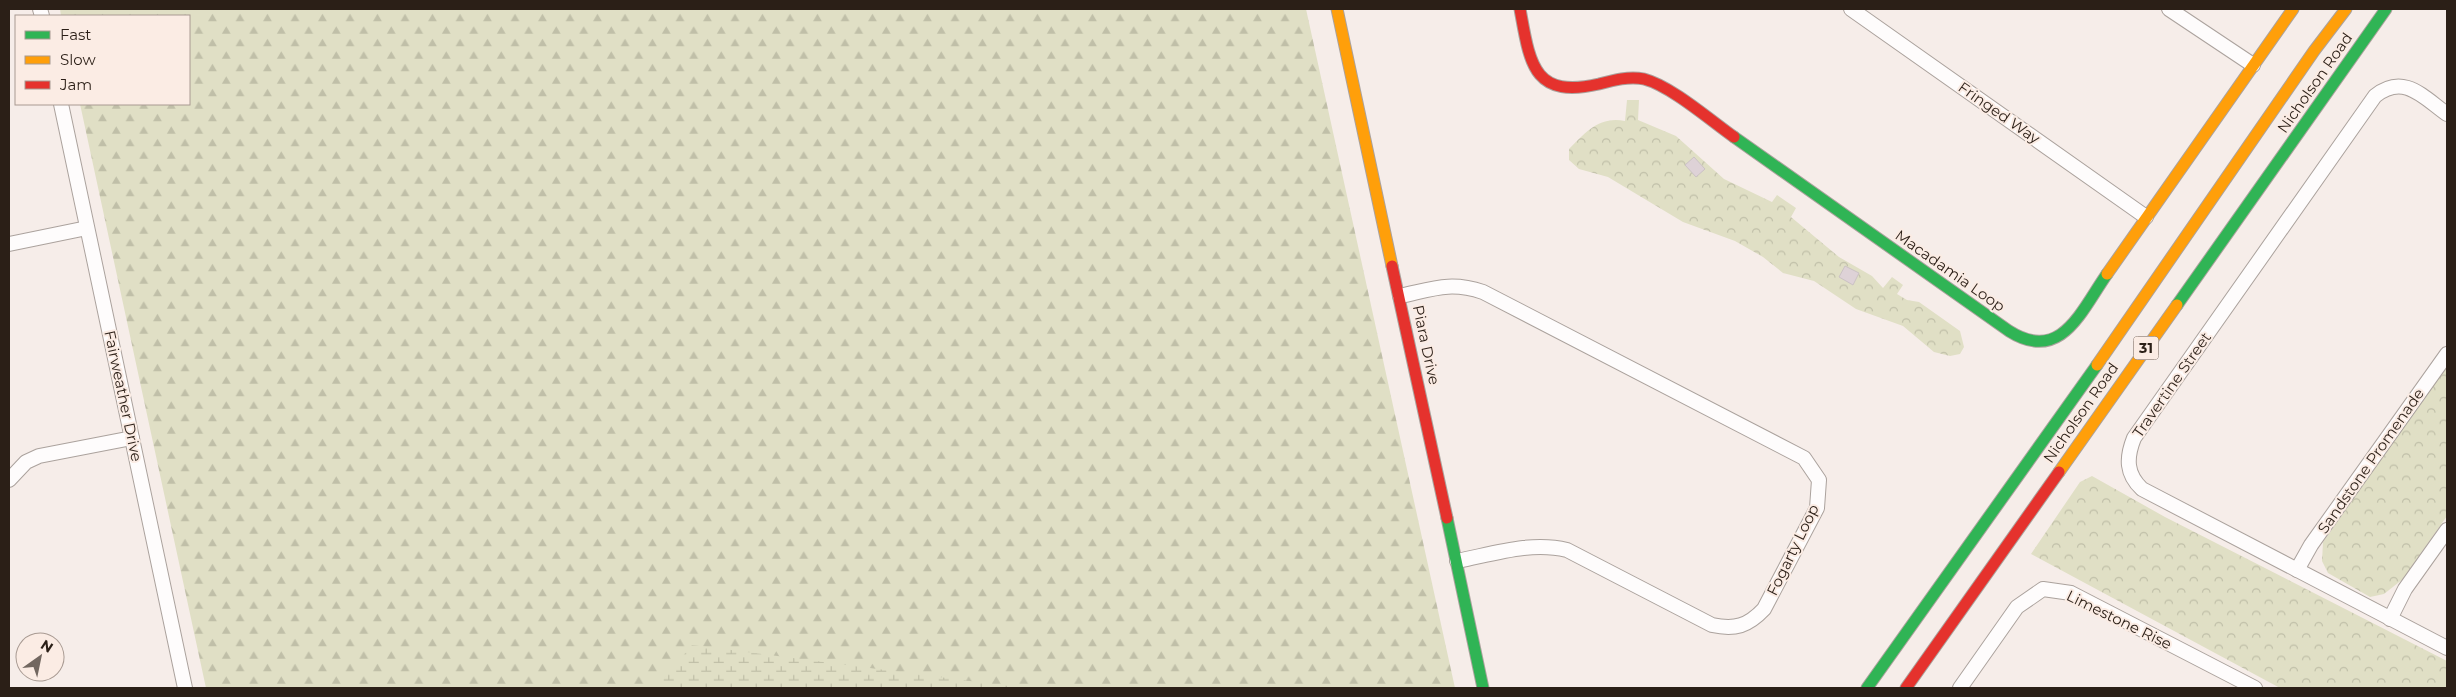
<svg xmlns="http://www.w3.org/2000/svg" width="2456" height="697" font-family="Montserrat,sans-serif">
  <defs>
    <pattern id="forest-firs" width="22" height="20" patternUnits="userSpaceOnUse" patternTransform="scale(1.25)"><rect width="22" height="20" fill="#e0dfc5"/><path d="M5 1l3.5 6h-7zM16 11l3.5 6h-7z" fill="#c0bfa8"/></pattern>
    <pattern id="wetland-marsh" width="20" height="14" patternUnits="userSpaceOnUse" patternTransform="scale(1.25)"><rect width="20" height="14" fill="#e0dfc5"/><path d="M1 5h8M5 5V1M11 12h8M15 12V8" fill="none" stroke="#c0bfa8"/></pattern>
    <pattern id="park-crowns" width="20" height="18" patternUnits="userSpaceOnUse" patternTransform="scale(1.25)"><rect width="20" height="18" fill="#e0dfc5"/><path d="M2 6a3 3 0 1 1 6 0M12 15a3 3 0 1 1 6 0" fill="none" stroke="#c0bfa8"/></pattern>
  </defs>
  <rect width="100%" height="100%" fill="#f6ede9"/>
  <!-- forest -->
  <polygon fill="url(#forest-firs)" points="60,9 1306,9 1455,688 206,688 80,104 189,104 189,16 61,16"/>
  <!-- wetland -->
  <polygon fill="url(#wetland-marsh)" points="692,645 1023,688 656,688"/>
  <!-- park -->
  <g fill="url(#park-crowns)">
    <path d="M1627,100H1639L1638,120L1676,136L1724,179L1772,202L1777,195L1796,208L1791,217L1839,257L1872,276L1883,288L1892,277L1903,285L1897,294L1907,300L1919,302L1960,331L1964,347L1960,354L1950,356L1934,352L1903,326L1856,309L1814,281L1783,273L1763,257L1735,241L1683,222L1608,177L1579,169L1569,160V149C1586,132 1599,116 1625,121Z"/>
    <polygon points="2447,366 2447,516 2403,579 2384,594 2370,597 2328,573 2322,561 2323,542"/>
    <polygon points="2092,476 2165,517 2447,661 2447,688 2280,688 2031,554 2080,482"/>
  </g>
  <!-- building -->
  <g fill="#ded2d7" stroke="#cbc2c4">
    <polygon points="1694,157 1705,169 1696,177 1685,165"/>
    <polygon points="1845,266 1859,273 1853,285 1839,277"/>
  </g>
  <g fill="none" stroke-linecap="round" stroke-linejoin="round">
    <defs>
      <g id="street">
        <polyline points="40,9 42,16"/>
        <polyline points="1851,9 2146,217"/>
        <polyline points="2169,9 2253,65"/>
        <polyline points="61,104 185,688"/>
        <path d="M2447,114C2423,97 2404,73 2375,96L2134,438C2126,458 2126,474 2142,489L2447,648"/>
        <polyline points="9,244 87,228"/>
        <path d="M1400,296C1433,289 1450,281 1483,292L1804,458L1819,480L1817,508L1764,609C1748,626 1735,630 1712,625L1567,550C1531,541 1493,554 1457,561"/>
        <polyline points="9,480 26,462 39,456 132,438"/>
        <polyline points="2297,570 2311,545 2447,354"/>
        <polyline points="2390,619 2405,589 2447,530"/>
        <polyline points="1960,688 2017,607 2043,589 2071,593 2255,688"/>
      </g>
      <g id="fast">
        <path d="M1734,137L2009,331C2061,364 2081,311 2107,274"/>
        <polyline points="2177,305 2386,9"/>
        <polyline points="1447,518 1483,688"/>
        <polyline points="1867,688 2097,365"/>
      </g>
      <g id="slow">
        <polyline points="1337,9 1392,266"/>
        <polyline points="2107,274 2293,9"/>
        <polyline points="2097,365 2314,51 2346,9"/>
        <polyline points="2059,472 2177,305"/>
      </g>
      <g id="jam">
        <path d="M1520,9C1530,64 1533,99 1599,84C1614,80 1629,76 1644,79C1671,86 1710,120 1734,137"/>
        <polyline points="1392,266 1447,518"/>
        <polyline points="1906,688 2059,472"/>
      </g>
    </defs>
    <!-- street casing -->
    <use href="#street" stroke="#aba29d" stroke-width="16"/>
    <!-- fast casing -->
    <use href="#fast" stroke="#aba29d" stroke-width="13"/>
    <!-- slow casing -->
    <use href="#slow" stroke="#aba29d" stroke-width="13"/>
    <!-- jam casing -->
    <use href="#jam" stroke="#aba29d" stroke-width="13"/>
    <!-- street -->
    <use href="#street" stroke="#fefcfc" stroke-width="14"/>
    <!-- fast -->
    <use href="#fast" stroke="#30b455" stroke-width="11"/>
    <!-- slow -->
    <use href="#slow" stroke="#ff9f0a" stroke-width="11"/>
    <!-- jam -->
    <use href="#jam" stroke="#e5322d" stroke-width="11"/>
  </g>
  <g text-anchor="middle" stroke-width="4" stroke-linejoin="round" paint-order="stroke">
    <!-- shield labels -->
    <rect fill="#fbece4" stroke="#695c54" stroke-width="1" x="2133.5" y="336.5" width="25" height="23" rx="4"/>
    <g font-size="14" font-weight="bold" fill="#2b1f17">
      <text x="2146" y="353">31</text>
    </g>
    <!-- street labels -->
    <g font-size="15" fill="#2b1f17" stroke="#fbece4">
      <text transform="translate(2315 83) rotate(-55)" y="5">Nicholson Road</text>
      <text transform="translate(1999 113) rotate(35)" y="5">Fringed Way</text>
      <text transform="translate(1950 271) rotate(35)" y="5">Macadamia Loop</text>
      <text transform="translate(1426 345) rotate(78)" y="5">Piara Drive</text>
      <text transform="translate(2172 385) rotate(-55)" y="5">Travertine Street</text>
      <text transform="translate(123 396) rotate(78)" y="5">Fairweather Drive</text>
      <text transform="translate(2081 413) rotate(-55)" y="5">Nicholson Road</text>
      <text transform="translate(2371 461) rotate(-55)" y="5">Sandstone Promenade</text>
      <text transform="translate(1793 550) rotate(-64)" y="5">Fogarty Loop</text>
      <text transform="translate(2119 620) rotate(26)" y="5">Limestone Rise</text>
    </g>
  </g>
  <!-- border -->
  <rect width="2456" height="697" fill="none" stroke="#2b1f17" stroke-width="20"/>
  <!-- legend -->
  <rect x="15" y="15" width="175" height="90" fill="#fbece4" stroke="#a89a92"/>
  <rect x="25" y="31" width="25" height="8" fill="#30b455" stroke="#a89a92"/>
  <text x="60" y="40" font-size="15" fill="#2b1f17">Fast</text>
  <rect x="25" y="56" width="25" height="8" fill="#ff9f0a" stroke="#a89a92"/>
  <text x="60" y="65" font-size="15" fill="#2b1f17">Slow</text>
  <rect x="25" y="81" width="25" height="8" fill="#e5322d" stroke="#a89a92"/>
  <text x="60" y="90" font-size="15" fill="#2b1f17">Jam</text>
  <!-- north arrow -->
  <g transform="translate(40 657) rotate(33)"><circle r="24" fill="#fbece4" stroke="#a89a92"/>
  <path d="M0-4L9 19L0 12L-9 19Z" fill="#726760"/>
  <text y="-8" font-size="14" font-weight="bold" text-anchor="middle" fill="#2b1f17">N</text>
  </g>
</svg>
